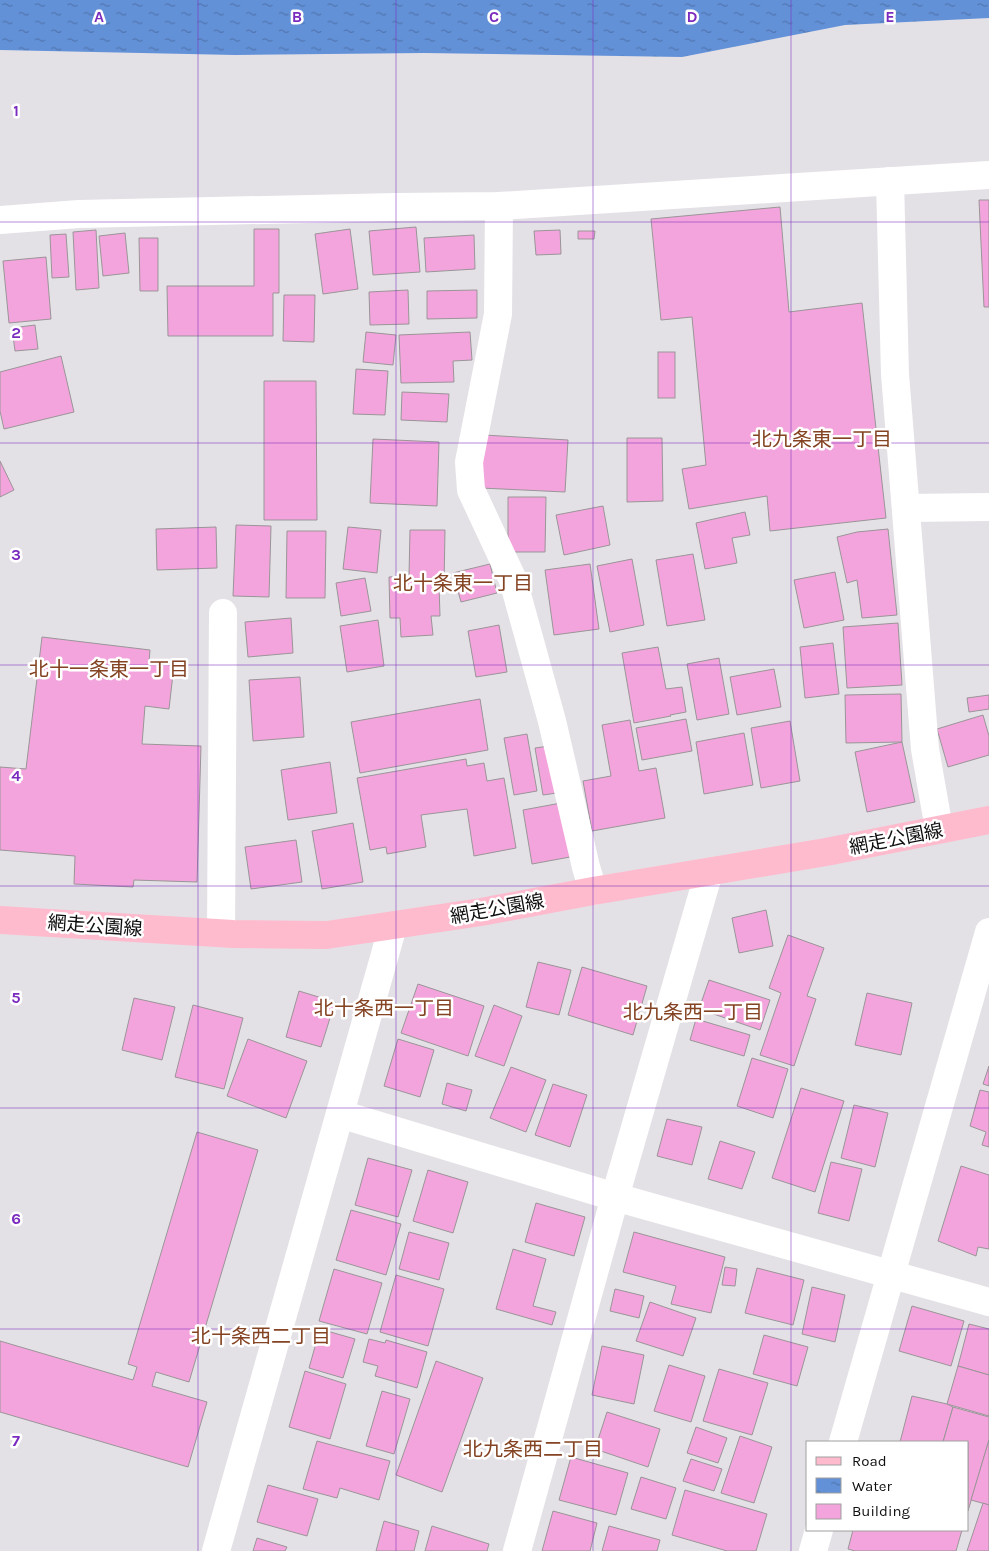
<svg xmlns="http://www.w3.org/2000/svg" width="989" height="1551" font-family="Karla,'Noto Sans JP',sans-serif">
  <defs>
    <pattern id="water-ripples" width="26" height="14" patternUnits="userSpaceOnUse" patternTransform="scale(1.25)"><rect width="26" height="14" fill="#6391d8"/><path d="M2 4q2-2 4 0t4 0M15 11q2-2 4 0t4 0" fill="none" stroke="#5075ae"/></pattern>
  </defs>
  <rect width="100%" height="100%" fill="#e4e1e6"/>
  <!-- water -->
  <polygon fill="url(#water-ripples)" points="0,0 989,0 989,18 845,25 682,57 424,53 235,55 0,50"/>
  <!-- building -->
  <g fill="#f4a4dc" stroke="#9a9598">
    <polygon points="979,200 989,200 989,307 984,307"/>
    <polygon points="780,207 789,312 862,303 886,518 770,531 767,496 689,509 682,469 706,465 692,317 661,320 651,219"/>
    <polygon points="416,227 420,272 373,275 369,231"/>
    <polygon points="254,229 279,229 279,293 273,293 273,336 168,336 167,286 254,286"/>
    <polygon points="350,229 358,289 323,294 315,234"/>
    <polygon points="96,230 99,288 76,290 73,232"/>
    <polygon points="560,230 561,254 536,255 534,231"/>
    <polygon points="578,231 595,231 594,239 578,239"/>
    <polygon points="125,233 129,273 103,276 99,236"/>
    <polygon points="66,234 69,277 52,278 50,235"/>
    <polygon points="474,235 475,269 426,272 424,238"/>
    <polygon points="139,238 158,238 158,291 140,291"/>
    <polygon points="46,257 51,319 9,323 3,261"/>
    <polygon points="408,290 409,324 370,325 369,292"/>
    <polygon points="477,290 477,318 427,319 427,291"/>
    <polygon points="284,295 315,295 314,342 283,341"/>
    <polygon points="35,325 38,349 15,351 12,328"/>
    <polygon points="366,332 396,335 393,365 363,362"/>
    <polygon points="470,332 472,360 453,361 454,382 401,383 399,335"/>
    <rect x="658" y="352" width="17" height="46"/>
    <polygon points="61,356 74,412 4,429 0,411 0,372"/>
    <polygon points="356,369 388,371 385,415 353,414"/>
    <polygon points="264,381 316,381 317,520 264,520"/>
    <polygon points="402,392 449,394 447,422 401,420"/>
    <polygon points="484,435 568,440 565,492 481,488"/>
    <polygon points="627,438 662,438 663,501 627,502"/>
    <polygon points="373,439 439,442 437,506 370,503"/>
    <polygon points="0,461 14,490 0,497"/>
    <polygon points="508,497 546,497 545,552 508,552"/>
    <polygon points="603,506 610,545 564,555 556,515"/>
    <polygon points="745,512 750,535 732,538 737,563 705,569 696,523"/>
    <polygon points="236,525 271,526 269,597 233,596"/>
    <polygon points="216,527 217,568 157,570 156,529"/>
    <polygon points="348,527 381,530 377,573 343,569"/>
    <polygon points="888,529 897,615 862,618 857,580 847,583 837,537 857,532"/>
    <polygon points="410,530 445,530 444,586 439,585 440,616 431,616 433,635 401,637 400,618 390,618 389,577 409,576"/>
    <polygon points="287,531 326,531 325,598 286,598"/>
    <polygon points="693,554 705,620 667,626 656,560"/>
    <polygon points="632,559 644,625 610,632 597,566"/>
    <polygon points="490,564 497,593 461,602 453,573"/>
    <polygon points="590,564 599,629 554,635 545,570"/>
    <polygon points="835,572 844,620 804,628 794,580"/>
    <polygon points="365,578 371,611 341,616 336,583"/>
    <polygon points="291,618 293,653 248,657 245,622"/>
    <polygon points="378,620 384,666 347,672 340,626"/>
    <polygon points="898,623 902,685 847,688 843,627"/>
    <polygon points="499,625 507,672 476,677 468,631"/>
    <polygon points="42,637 150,650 149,662 174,665 169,709 145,706 142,744 201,746 197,882 134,880 133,887 74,884 75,856 0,850 0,767 26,769"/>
    <polygon points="833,643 839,694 805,698 800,647"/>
    <polygon points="658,647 666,689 682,687 686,712 670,715 671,716 634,723 622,653"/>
    <polygon points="719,658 729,714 697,720 687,664"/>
    <polygon points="774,669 781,707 737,715 730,677"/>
    <polygon points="300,677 304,737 253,741 249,680"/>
    <polygon points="901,694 902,742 846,743 845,695"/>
    <polygon points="989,695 989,709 969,712 967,698"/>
    <polygon points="480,699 488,750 360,773 351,722"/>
    <polygon points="983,715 989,736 989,755 948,767 937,729"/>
    <polygon points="686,719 692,751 642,760 636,728"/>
    <polygon points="630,720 639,771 656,768 665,818 592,831 583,781 611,776 602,725"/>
    <polygon points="790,721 800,781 761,788 751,728"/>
    <polygon points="744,733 753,785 704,794 696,742"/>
    <polygon points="527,734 537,791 514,795 504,738"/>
    <polygon points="902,742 915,802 867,812 855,752"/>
    <polygon points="549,746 557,793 543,795 535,748"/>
    <polygon points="466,759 467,766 484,763 487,781 504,778 516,848 474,856 467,809 421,815 426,847 387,854 386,847 370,850 357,778"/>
    <polygon points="330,762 337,813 288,820 281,770"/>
    <polygon points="561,803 570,857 532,864 523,810"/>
    <polygon points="353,823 363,882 322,889 312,831"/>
    <polygon points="296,840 302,882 251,889 245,847"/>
    <polygon points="766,910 773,946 739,953 732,918"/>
    <polygon points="788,935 824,948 807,996 816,999 794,1066 760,1055 781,993 769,988"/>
    <polygon points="538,962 571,970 559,1015 526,1007"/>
    <polygon points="582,967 647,986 633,1035 568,1015"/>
    <polygon points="709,980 770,1000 760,1030 699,1009"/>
    <polygon points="418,984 484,1006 468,1056 401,1033"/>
    <polygon points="299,991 335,1002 321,1047 286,1037"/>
    <polygon points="867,993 912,1003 901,1055 855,1045"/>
    <polygon points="134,998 175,1007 162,1060 122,1050"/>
    <polygon points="193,1005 243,1018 224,1089 175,1077"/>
    <polygon points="494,1005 522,1016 504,1066 475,1056"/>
    <polygon points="696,1019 750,1035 744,1056 690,1040"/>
    <polygon points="248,1039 307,1061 286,1118 227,1096"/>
    <polygon points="398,1039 434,1050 420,1097 384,1086"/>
    <polygon points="752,1058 788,1069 773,1118 737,1106"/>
    <polygon points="989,1066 989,1086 983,1084"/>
    <polygon points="511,1067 546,1080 526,1132 490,1118"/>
    <polygon points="447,1083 472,1090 466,1111 442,1104"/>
    <polygon points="553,1084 587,1095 570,1147 535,1135"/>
    <polygon points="801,1088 844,1101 815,1192 772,1178"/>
    <polygon points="980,1090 989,1092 989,1147 982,1145 986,1132 970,1126"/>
    <polygon points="854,1105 888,1113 875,1167 841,1158"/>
    <polygon points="667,1119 702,1127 692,1165 657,1156"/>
    <polygon points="197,1132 258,1150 189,1382 156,1372 152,1386 207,1402 188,1467 0,1412 0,1341 133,1380 137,1367 128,1364"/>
    <polygon points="720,1141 755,1152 742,1189 708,1179"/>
    <polygon points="368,1158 412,1170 398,1217 355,1205"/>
    <polygon points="831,1162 862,1169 849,1221 818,1213"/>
    <polygon points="961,1166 989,1175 989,1249 978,1247 976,1256 938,1241"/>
    <polygon points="428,1170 468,1182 453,1233 413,1221"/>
    <polygon points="536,1203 585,1217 574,1256 525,1242"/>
    <polygon points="351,1210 401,1224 386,1275 336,1260"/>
    <polygon points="409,1232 449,1243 439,1280 399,1269"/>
    <polygon points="634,1232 725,1257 711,1313 671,1304 676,1286 623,1272"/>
    <polygon points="513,1249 546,1259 533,1306 556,1312 552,1325 496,1309"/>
    <polygon points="725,1267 737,1269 735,1286 722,1285"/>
    <polygon points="757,1268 804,1280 793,1325 745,1313"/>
    <polygon points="334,1269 382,1283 367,1334 319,1321"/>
    <polygon points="396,1275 444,1289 428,1346 380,1332"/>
    <polygon points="812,1287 845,1295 835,1342 802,1334"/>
    <polygon points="615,1289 644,1296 639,1318 610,1311"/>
    <polygon points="650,1302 696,1318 683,1356 636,1341"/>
    <polygon points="912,1306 964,1321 951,1366 899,1351"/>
    <polygon points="969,1324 989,1329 989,1375 958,1366"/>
    <polygon points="320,1329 355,1339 343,1378 309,1368"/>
    <polygon points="764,1335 808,1347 797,1386 753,1374"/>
    <polygon points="369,1339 385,1343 386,1340 427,1352 417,1388 375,1376 378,1366 363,1362"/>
    <polygon points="602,1346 644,1355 634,1404 592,1395"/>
    <polygon points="436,1361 483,1378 442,1492 396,1475"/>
    <polygon points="669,1365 705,1376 691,1422 654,1411"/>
    <polygon points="958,1366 989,1375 989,1416 947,1404"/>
    <polygon points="719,1369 768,1383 752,1435 703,1421"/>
    <polygon points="305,1371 346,1384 330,1439 289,1427"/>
    <polygon points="382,1391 410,1399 394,1454 366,1446"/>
    <polygon points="912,1396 947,1404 953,1407 943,1442 900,1442"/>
    <polygon points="953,1407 989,1417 989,1440 968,1511 968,1442 943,1442"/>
    <polygon points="607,1412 660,1429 648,1467 595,1449"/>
    <polygon points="696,1427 727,1438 718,1463 687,1453"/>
    <polygon points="740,1436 772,1447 754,1503 721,1493"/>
    <polygon points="989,1440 989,1505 971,1500"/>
    <polygon points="317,1441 390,1461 379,1500 340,1488 337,1498 303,1489"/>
    <polygon points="571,1457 628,1473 616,1515 559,1500"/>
    <polygon points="691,1459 722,1469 714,1491 683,1481"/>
    <polygon points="641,1477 676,1488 666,1519 631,1509"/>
    <polygon points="268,1485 318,1499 307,1536 257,1522"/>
    <polygon points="685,1490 767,1514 756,1551 727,1551 672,1535"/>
    <polygon points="983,1503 989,1505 989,1551 967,1551"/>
    <polygon points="553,1511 597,1523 590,1551 542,1551"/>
    <polygon points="384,1521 419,1531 414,1551 376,1551"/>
    <polygon points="432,1526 489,1544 487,1551 425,1551"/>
    <polygon points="609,1526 660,1540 657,1551 602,1551"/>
    <polygon points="853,1530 962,1530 956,1551 855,1551 848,1549"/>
    <polygon points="257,1538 287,1547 285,1551 253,1551"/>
  </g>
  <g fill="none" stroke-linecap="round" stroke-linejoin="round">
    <!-- minor -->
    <g stroke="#fff" stroke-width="28">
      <polyline points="890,181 895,374 925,749 939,829"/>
      <polyline points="499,206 498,314 469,462 471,490 513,580 552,721 586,867 593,891"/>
      <polyline points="0,220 79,214 396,207 499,206 989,175"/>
      <polyline points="906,508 989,507"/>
      <polyline points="221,933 223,613"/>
      <polyline points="340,1114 615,1197 989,1302"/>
      <polyline points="216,1551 393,926"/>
      <polyline points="517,1551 615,1197 709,872"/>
    </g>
    <!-- tertiary -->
    <g stroke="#fff" stroke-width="28">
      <polyline points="843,1442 989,932"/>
      <polyline points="813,1551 819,1530"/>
    </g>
    <!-- primary -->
    <polyline stroke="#febbce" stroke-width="28" points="0,920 233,934 327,935 481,912 593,891 826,852 989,820"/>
  </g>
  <!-- grid -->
  <path fill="none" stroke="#7b2cbf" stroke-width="1" stroke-opacity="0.55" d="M198,0V1551M396,0V1551M593,0V1551M791,0V1551M0,222H989M0,443H989M0,665H989M0,886H989M0,1108H989M0,1329H989"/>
  <g text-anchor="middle" stroke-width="5" stroke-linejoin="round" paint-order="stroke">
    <!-- street labels -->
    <g font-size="19" fill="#0f0e10" stroke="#fff">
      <text transform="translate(896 838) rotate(-11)" y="7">網走公園線</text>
      <text transform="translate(497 908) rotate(-10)" y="7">網走公園線</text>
      <text transform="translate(95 925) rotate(4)" y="7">網走公園線</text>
    </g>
    <!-- neighbourhood labels -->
    <g font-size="20" fill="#844322" stroke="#fff">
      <text x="822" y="446">北九条東一丁目</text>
      <text x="463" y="590">北十条東一丁目</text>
      <text x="109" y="676">北十一条東一丁目</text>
      <text x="384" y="1015">北十条西一丁目</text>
      <text x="693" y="1019">北九条西一丁目</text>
      <text x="261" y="1343">北十条西二丁目</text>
      <text x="533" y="1456">北九条西二丁目</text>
    </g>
  </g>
  <g font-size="16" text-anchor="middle" font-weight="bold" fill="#7b2cbf" stroke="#fff" stroke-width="5" stroke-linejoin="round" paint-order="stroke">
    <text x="99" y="22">A</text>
    <text x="297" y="22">B</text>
    <text x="494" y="22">C</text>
    <text x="692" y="22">D</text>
    <text x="890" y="22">E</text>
    <text x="16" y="116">1</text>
    <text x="16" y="338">2</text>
    <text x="16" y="560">3</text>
    <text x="16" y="781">4</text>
    <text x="16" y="1003">5</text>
    <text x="16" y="1224">6</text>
    <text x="16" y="1446">7</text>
  </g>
  <!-- legend -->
  <rect x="806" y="1441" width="162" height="90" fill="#ffffff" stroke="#9f9f9f"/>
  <rect x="816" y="1457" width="25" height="8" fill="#febbce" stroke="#9f9f9f"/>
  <text x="852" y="1466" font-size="15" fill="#0f0e10">Road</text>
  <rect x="816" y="1478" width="25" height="15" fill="url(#water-ripples)" stroke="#9f9f9f"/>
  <text x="852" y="1491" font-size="15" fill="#0f0e10">Water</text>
  <rect x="816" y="1504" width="25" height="15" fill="#f4a4dc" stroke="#9f9f9f"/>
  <text x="852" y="1516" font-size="15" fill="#0f0e10">Building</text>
</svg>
